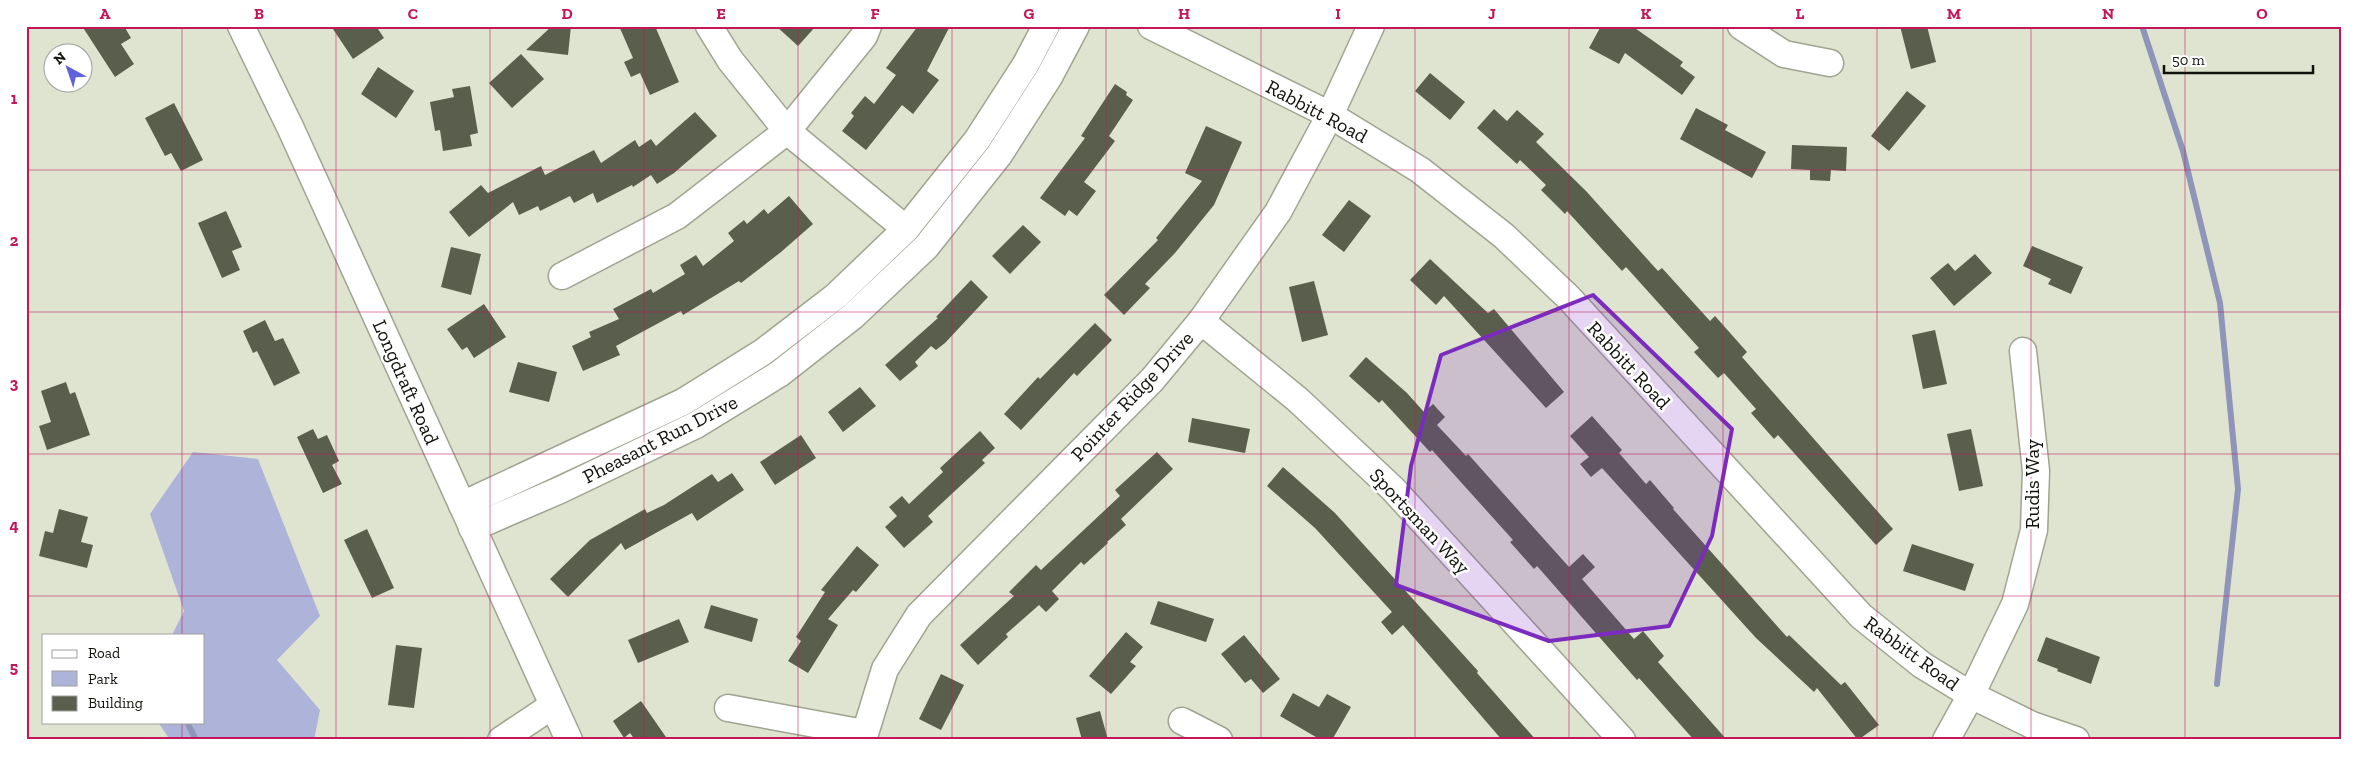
<svg xmlns="http://www.w3.org/2000/svg" width="2367" height="766" font-family="'Zilla Slab',serif">
  <rect width="100%" height="100%" fill="#dee4cf"/>
  <!-- green -->
  <polygon fill="#aeb4d9" points="193,452 258,459 320,616 277,660 320,710 314,740 170,740 158,722 204,722 204,635 172,635 184,611 150,514"/>
  <g fill="none" stroke-linecap="round" stroke-linejoin="round">
    <!-- stream -->
    <g stroke="#8f95b9" stroke-width="6">
      <polyline points="2142,26 2183,151 2220,303 2238,489 2217,684"/>
      <polyline points="187,722 196,740"/>
    </g>
  </g>
  <!-- building -->
  <g fill="#5a5f4d">
    <polygon points="82,26 124,26 131,38 121,44 134,64 115,77"/>
    <polygon points="331,26 376,26 384,38 353,59"/>
    <polygon points="552,26 571,26 568,55 526,50"/>
    <polygon points="619,26 655,26 679,82 650,95 640,73 631,77 624,62 633,58"/>
    <polygon points="776,26 816,26 798,46"/>
    <polygon points="918,26 950,26 927,71 939,80 913,114 902,105 866,150 842,131 854,116 851,113 865,96 874,104 896,75 886,68"/>
    <polygon points="1601,26 1632,26 1683,62 1680,66 1695,77 1682,95 1625,53 1619,64 1589,48"/>
    <polygon points="1900,26 1927,26 1936,62 1911,69"/>
    <polygon points="521,54 544,79 512,108 489,83"/>
    <polygon points="378,67 414,91 396,118 361,94"/>
    <polygon points="1430,73 1465,102 1450,120 1415,91"/>
    <polygon points="1115,84 1127,92 1126,95 1133,100 1109,136 1115,141 1084,182 1096,191 1077,216 1069,210 1065,216 1040,198 1085,138 1081,136"/>
    <polygon points="470,86 478,133 470,135 472,146 443,151 440,130 435,131 430,102 454,97 452,89"/>
    <polygon points="1907,91 1926,106 1889,151 1871,136"/>
    <polygon points="174,103 203,160 181,171 171,153 165,156 145,118"/>
    <polygon points="1696,108 1728,125 1725,130 1766,152 1752,178 1680,139"/>
    <polygon points="1494,109 1507,121 1517,110 1544,134 1536,142 1586,191 1658,271 1662,268 1710,321 1715,316 1747,352 1742,357 1893,529 1876,545 1778,435 1774,439 1751,413 1756,409 1724,373 1718,378 1694,352 1699,348 1626,267 1622,271 1567,211 1565,214 1541,190 1546,185 1520,160 1517,164 1477,128"/>
    <polygon points="695,112 717,136 674,173 657,184 651,175 633,187 632,185 597,203 593,193 574,203 570,196 540,211 538,206 519,215 513,202 469,237 449,212 481,185 488,193 541,166 545,175 594,150 601,163 635,140 639,147 651,139 656,146"/>
    <polygon points="1206,126 1242,142 1214,205 1175,253 1145,284 1150,288 1124,315 1104,295 1158,240 1156,238 1202,181 1185,173"/>
    <polygon points="1792,145 1847,147 1846,171 1831,170 1830,181 1810,180 1810,170 1791,169"/>
    <polygon points="789,196 813,224 781,252 741,283 739,281 683,315 681,311 616,346 620,355 583,371 572,346 591,337 589,332 619,319 613,309 651,289 653,293 685,274 680,265 696,255 703,266 734,241 728,233 744,220 747,224 764,209 768,214"/>
    <polygon points="1349,200 1371,216 1344,252 1322,235"/>
    <polygon points="226,211 242,247 232,251 240,270 222,278 198,223"/>
    <polygon points="1023,225 1041,242 1010,274 992,256"/>
    <polygon points="2032,246 2083,267 2071,294 2048,284 2051,279 2023,266"/>
    <polygon points="451,247 481,254 471,295 441,287"/>
    <polygon points="1975,254 1992,273 1954,306 1930,278 1948,263 1955,271"/>
    <polygon points="1430,259 1488,313 1494,309 1564,392 1546,408 1444,296 1436,305 1410,280"/>
    <polygon points="971,280 988,297 945,343 936,350 931,346 915,362 918,366 900,381 885,365 938,318 936,317"/>
    <polygon points="1314,281 1328,335 1302,342 1289,287"/>
    <polygon points="484,304 506,337 474,358 467,347 462,350 447,329"/>
    <polygon points="265,320 275,341 283,338 300,373 274,386 257,351 253,353 243,331"/>
    <polygon points="1095,323 1112,340 1077,376 1074,373 1021,430 1004,414 1038,377 1040,379"/>
    <polygon points="1935,330 1947,384 1923,389 1912,335"/>
    <polygon points="1366,357 1407,393 1424,412 1433,404 1445,417 1437,425 1466,456 1468,454 1569,567 1583,554 1595,567 1582,579 1634,639 1643,631 1664,656 1658,662 1727,740 1694,740 1639,678 1637,680 1537,566 1534,569 1510,542 1513,540 1432,450 1430,452 1382,400 1379,403 1349,376"/>
    <polygon points="518,362 557,372 549,402 509,392"/>
    <polygon points="66,382 70,394 75,392 90,435 47,450 39,426 51,422 41,391"/>
    <polygon points="860,387 876,406 843,432 828,412"/>
    <polygon points="1592,416 1622,450 1619,453 1646,484 1650,480 1674,508 1673,509 1787,637 1789,635 1841,685 1845,682 1879,725 1858,740 1817,688 1814,692 1756,638 1602,468 1591,477 1580,464 1589,457 1570,436"/>
    <polygon points="1192,418 1250,429 1245,453 1188,442"/>
    <polygon points="313,429 318,439 327,435 339,461 332,465 342,484 323,493 297,437"/>
    <polygon points="1971,429 1983,486 1959,491 1947,434"/>
    <polygon points="980,431 995,448 982,460 985,463 928,516 933,522 904,548 885,527 897,516 889,507 902,496 909,504 943,472 940,468"/>
    <polygon points="801,435 816,458 775,485 760,462"/>
    <polygon points="1157,452 1173,469 1121,519 1126,525 1107,542 1108,543 1084,565 1081,562 1052,591 1059,599 1046,612 1039,605 1006,634 1008,637 978,665 960,645 1014,596 1009,592 1036,565 1041,570 1120,496 1115,490"/>
    <polygon points="1283,467 1335,513 1478,671 1477,673 1536,740 1502,740 1403,625 1392,635 1381,622 1392,612 1315,528 1267,486"/>
    <polygon points="732,473 744,490 697,521 692,513 625,550 621,543 568,597 550,579 590,540 645,509 647,513 664,505 712,474 718,482"/>
    <polygon points="59,509 88,517 81,542 93,545 87,568 39,556 45,531 53,533"/>
    <polygon points="367,529 394,588 372,598 344,540"/>
    <polygon points="1912,544 1974,564 1965,591 1903,571"/>
    <polygon points="857,546 879,565 856,592 853,590 828,619 838,625 808,673 788,661 801,641 796,637 825,592 821,590"/>
    <polygon points="1158,601 1214,619 1206,642 1150,624"/>
    <polygon points="711,605 758,619 752,642 704,628"/>
    <polygon points="679,619 689,642 638,663 628,640"/>
    <polygon points="1126,632 1143,647 1130,662 1136,666 1111,694 1089,676"/>
    <polygon points="1244,635 1280,679 1263,693 1251,679 1245,683 1221,654"/>
    <polygon points="2046,637 2100,657 2091,684 2057,671 2058,669 2037,661"/>
    <polygon points="396,645 422,648 414,708 388,705"/>
    <polygon points="941,674 964,685 941,730 919,719"/>
    <polygon points="1293,693 1319,707 1327,694 1351,707 1332,740 1321,740 1280,716"/>
    <polygon points="641,701 668,740 635,740 630,733 624,738 613,721"/>
    <polygon points="1100,711 1108,740 1082,740 1076,718"/>
  </g>
  <g fill="none" stroke-linecap="round" stroke-linejoin="round">
    <defs>
      <g id="minor">
        <polyline points="241,26 291,129 569,740"/>
        <polyline points="709,26 730,60 787,131 906,229"/>
        <polyline points="1151,26 1330,115 1420,170 1504,236 1569,298 1861,616 1922,665 1971,695 2032,725 2076,740"/>
        <polyline points="1741,26 1784,54 1830,63"/>
        <polyline points="562,276 677,216 787,131 864,36 868,26"/>
        <polyline points="1201,321 1297,399 1393,489 1622,740"/>
        <polyline points="462,505 683,402 763,352 836,296 906,229 977,140 1026,64 1046,26"/>
        <polyline points="472,528 560,490 696,425 779,374 853,316 926,247 999,155 1049,77 1076,26"/>
        <polyline points="728,708 864,733"/>
        <polyline points="1182,721 1219,740"/>
        <polyline points="501,740 552,706"/>
        <polyline points="863,740 885,669 919,615 1152,380 1201,321 1278,212 1330,115 1371,26"/>
        <polyline points="1946,740 1971,695 2015,604 2034,530 2036,471 2023,351"/>
      </g>
    </defs>
    <!-- minor casing -->
    <use href="#minor" stroke="#9ea490" stroke-width="29"/>
    <!-- minor -->
    <use href="#minor" stroke="#fff" stroke-width="26"/>
  </g>
  <!-- marked area -->
  <path fill="#7b2cbf" fill-opacity="0.2" stroke="#7b2cbf" stroke-width="4" stroke-linejoin="round" d="M1593,295L1732,429L1712,536L1669,626L1549,641L1396,585L1411,466L1441,355Z"/>
  <!-- grid -->
  <path fill="none" stroke="#c2185b" stroke-width="1" stroke-opacity="0.55" d="M182,26V635M336,26V740M490,26V740M644,26V740M798,26V740M952,26V740M1106,26V740M1261,26V740M1415,26V740M1569,26V740M1723,26V740M1877,26V740M2031,26V740M2185,26V740M26,170H2341M26,312H2341M26,454H2341M26,596H2341M182,722V740"/>
  <g text-anchor="middle" stroke-width="5" stroke-linejoin="round" paint-order="stroke">
    <!-- street labels -->
    <g font-size="20" fill="#0f110a" stroke="#fff">
      <text transform="translate(1317 111) rotate(28)" y="7">Rabbitt Road</text>
      <text transform="translate(1629 365) rotate(47)" y="7">Rabbitt Road</text>
      <text transform="translate(406 382) rotate(66)" y="7">Longdraft Road</text>
      <text transform="translate(1132 396) rotate(-47)" y="7">Pointer Ridge Drive</text>
      <text transform="translate(660 439) rotate(-27)" y="7">Pheasant Run Drive</text>
      <text transform="translate(2032 484) rotate(-90)" y="7">Rudis Way</text>
      <text transform="translate(1420 521) rotate(47)" y="7">Sportsman Way</text>
      <text transform="translate(1912 653) rotate(36)" y="7">Rabbitt Road</text>
    </g>
  </g>
  <!-- border -->
  <rect width="2367" height="766" fill="none" stroke="#ffffff" stroke-width="55"/>
  <!-- legend -->
  <rect x="42" y="634" width="162" height="90" fill="#ffffff" stroke="#9fa09d"/>
  <rect x="52" y="650" width="25" height="8" fill="#ffffff" stroke="#9fa09d"/>
  <text x="88" y="658" font-size="15" fill="#0f110a">Road</text>
  <rect x="52" y="671" width="25" height="15" fill="#aeb4d9" stroke="#9fa09d"/>
  <text x="88" y="684" font-size="15" fill="#0f110a">Park</text>
  <rect x="52" y="696" width="25" height="15" fill="#5a5f4d" stroke="#9fa09d"/>
  <text x="88" y="708" font-size="15" fill="#0f110a">Building</text>
  <!-- north arrow -->
  <g transform="translate(68 68) rotate(320)"><circle r="24" fill="#ffffff" stroke="#9fa09d"/>
  <path d="M0-4L9 19L0 12L-9 19Z" fill="#6062db"/>
  <text y="-8" font-size="14" font-weight="bold" text-anchor="middle" fill="#0f110a">N</text>
  </g>
  <!-- scale -->
  <path d="M2164 65v8h149v-8" fill="none" stroke="#0f110a" stroke-width="2.5"/>
  <text x="2172" y="65" font-size="15" fill="#0f110a" stroke="#ffffff" stroke-width="4" paint-order="stroke">50 m</text>
  <rect x="28" y="28" width="2312" height="710" fill="none" stroke="#c2185b" stroke-width="2"/>
  <g font-size="16" text-anchor="middle" font-weight="bold" fill="#c2185b">
    <text x="105" y="19">A</text>
    <text x="259" y="19">B</text>
    <text x="413" y="19">C</text>
    <text x="567" y="19">D</text>
    <text x="721" y="19">E</text>
    <text x="875" y="19">F</text>
    <text x="1029" y="19">G</text>
    <text x="1184" y="19">H</text>
    <text x="1338" y="19">I</text>
    <text x="1492" y="19">J</text>
    <text x="1646" y="19">K</text>
    <text x="1800" y="19">L</text>
    <text x="1954" y="19">M</text>
    <text x="2108" y="19">N</text>
    <text x="2262" y="19">O</text>
    <text x="14" y="104">1</text>
    <text x="14" y="246">2</text>
    <text x="14" y="389">3</text>
    <text x="14" y="531">4</text>
    <text x="14" y="673">5</text>
  </g>
</svg>
